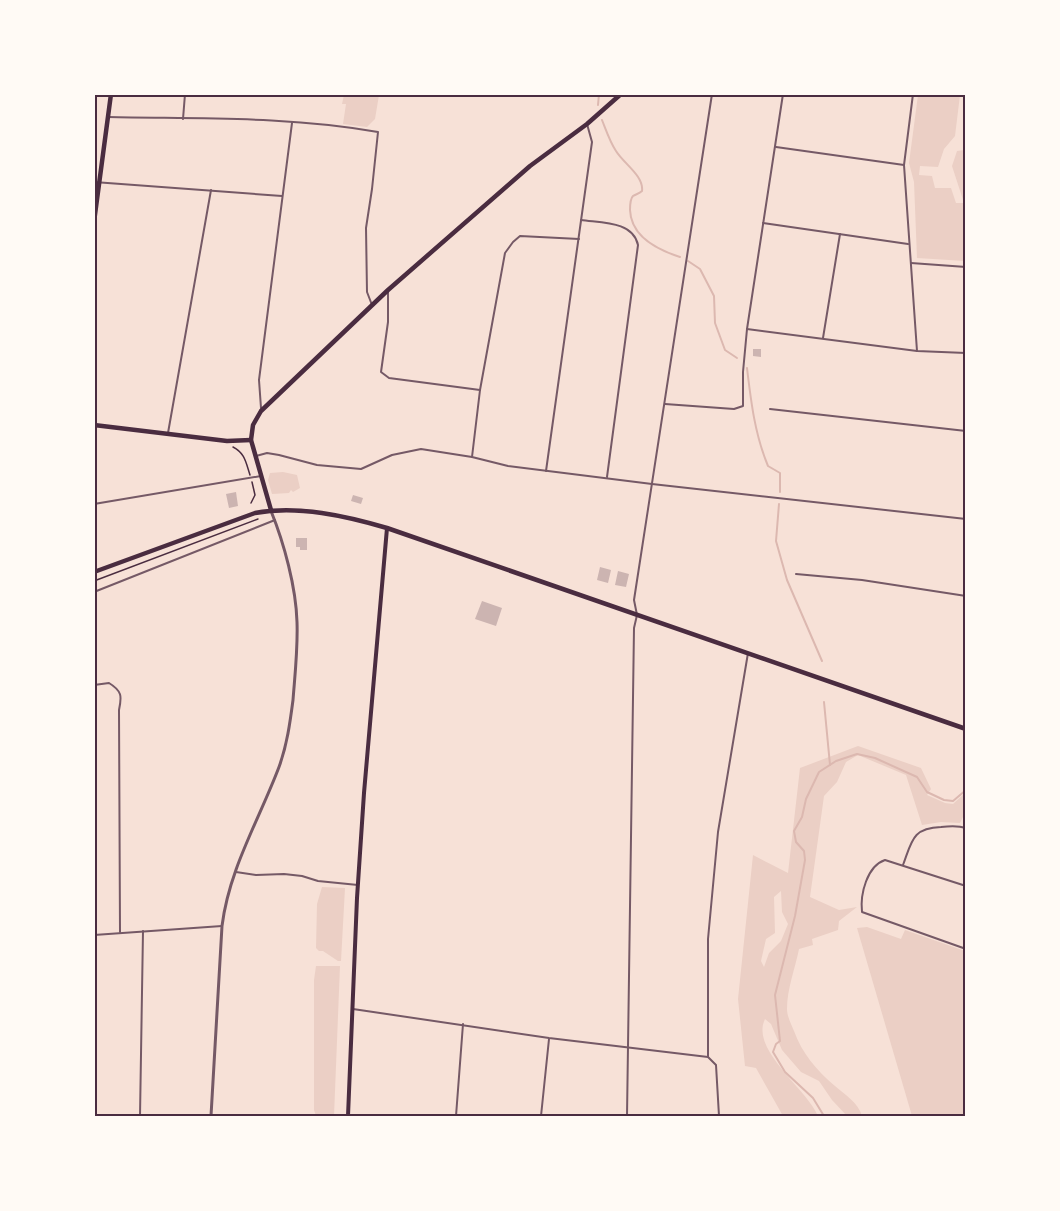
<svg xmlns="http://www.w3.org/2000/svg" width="1060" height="1211" font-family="Rubik,sans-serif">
  <rect width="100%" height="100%" fill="#f7e1d7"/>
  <!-- green -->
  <g fill="#ebcfc5" fill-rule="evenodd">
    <polygon points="344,95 379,95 375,119 367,127 343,124 346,104 342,104"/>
    <polygon points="918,95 960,95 955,136 944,149 938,167 920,166 919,175 932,176 935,188 951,188 956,203 964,203 952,166 957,151 964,150 965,138 965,261 917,258 914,182 909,163"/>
    <polygon points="283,472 297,475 300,488 293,492 291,490 289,493 272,494 268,480 270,473"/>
    <path d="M858,746L921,768L931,789L927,795L945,803L953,804L965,793V813L960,823L941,822L922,825L906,775L858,755L846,762L837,782L824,796L810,897L839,910L857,907L839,921L838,930L812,939L813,945L799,949C795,969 787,989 787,1009C787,1016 791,1024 794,1031C802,1053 816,1070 835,1086C845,1095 858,1102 862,1116H847L832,1100L819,1081L801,1072L782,1050L771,1024L765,1019C750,1050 806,1088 818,1116H783L756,1068L745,1066L738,999L753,855L788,873L800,768ZM781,891L782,912L788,924L781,941L769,953L764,967L761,961L766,939L775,933L774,897Z"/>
    <polygon points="322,887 345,888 341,961 338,961 323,951 319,951 316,948 317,904"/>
    <polygon points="867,927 901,939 905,930 965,951 965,1116 912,1116 857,928"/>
    <polygon points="316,966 340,966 334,1116 316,1116 314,1110 314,980"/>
  </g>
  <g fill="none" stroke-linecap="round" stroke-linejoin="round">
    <!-- stream -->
    <g stroke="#dcb8b0" stroke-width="2">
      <polyline points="598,105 599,94"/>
      <path d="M602,120C606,130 610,142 616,151C624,164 644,176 642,191C639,194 636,194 633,196C630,199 630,206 630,210C631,237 658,250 680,257"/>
      <polyline points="688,261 700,269 714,296 715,323 725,350 737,358"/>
      <path d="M747,368C751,402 755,435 768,466L780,473V492"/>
      <polyline points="779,504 776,541 787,580 822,661"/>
      <polyline points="824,702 830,765"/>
      <polyline points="824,1116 813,1098 785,1072 773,1052 776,1044 780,1041 775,995 795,916 805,860 804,851 796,842 794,831 802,817 806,799 819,772 836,761 857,754 875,758 917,777 927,792 944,800 953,801 966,790"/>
    </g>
  </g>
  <!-- building -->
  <g fill="#ccb4b1">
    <polygon points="753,349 761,349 761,357 753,356"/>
    <polygon points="236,492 238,506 229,508 226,494"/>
    <polygon points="353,495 363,498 361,504 351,501"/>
    <polygon points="296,538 307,538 307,550 300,550 300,547 296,547"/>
    <polygon points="600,567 611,570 608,583 597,580"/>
    <polygon points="618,571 629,574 626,587 615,585"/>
    <polygon points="482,601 502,608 496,626 475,619"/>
  </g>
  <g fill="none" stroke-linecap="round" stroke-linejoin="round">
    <!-- path -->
    <g stroke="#4a2c40" stroke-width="1.5">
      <path d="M233,447C245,453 246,463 250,475"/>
      <polyline points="251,503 255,495 252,482"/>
      <polyline points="94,581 258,519"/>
    </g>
    <!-- minor -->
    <g stroke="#755966" stroke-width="2">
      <polyline points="913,94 904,165 917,351"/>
      <path d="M108,117C198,119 289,116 378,132L372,189L366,228L367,292L372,305"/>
      <polyline points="183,119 185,94"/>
      <polyline points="776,147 904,165"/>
      <polyline points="94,182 282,196"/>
      <path d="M581,220C601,223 633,221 638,245L607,477"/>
      <polyline points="763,223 908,244"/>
      <polyline points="911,263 966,267"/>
      <polyline points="388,292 388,322 381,372 389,378 480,390"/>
      <polyline points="747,329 917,351 966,353"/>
      <polyline points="823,338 840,234"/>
      <polyline points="665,404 734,409 743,406 743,372 747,329 783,94"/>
      <polyline points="261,408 259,380 292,123"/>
      <polyline points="770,409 966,431"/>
      <polyline points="168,433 211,190"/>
      <polyline points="256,456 267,453 279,455 317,465 361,469 392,455 421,449 472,457 508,466 652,484 966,519"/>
      <polyline points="472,457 480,390 505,253 513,242 520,236 579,239"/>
      <polyline points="546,471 592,142 587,124"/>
      <polyline points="94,504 261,476"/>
      <polyline points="796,574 862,580 966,596"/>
      <polyline points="94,592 275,520"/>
      <path d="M94,685L109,683C122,691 122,696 119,710L120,932"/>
      <path d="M903,865C912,841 912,828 941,827C949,826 957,825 966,828"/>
      <polyline points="236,872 256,875 284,874 302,876 318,881 358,885"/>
      <path d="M966,886L885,860C867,866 860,894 862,912L966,949"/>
      <polyline points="94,935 222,926"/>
      <polyline points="353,1009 549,1038 708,1057"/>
      <polyline points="140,1116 143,931"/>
      <polyline points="456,1116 463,1024"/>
      <polyline points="541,1116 549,1039"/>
      <polyline points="627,1116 634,628 637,615 634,600 712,94"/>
      <polyline points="719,1116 716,1065 708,1057 708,939 718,832 748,653"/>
    </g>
    <!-- tertiary -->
    <path stroke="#755966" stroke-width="3" d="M211,1116L222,926C229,869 259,820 279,767C287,745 290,723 293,700C295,674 298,648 297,622C296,587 284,543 271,511"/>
    <!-- secondary -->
    <polyline stroke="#4a2c40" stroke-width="4" points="348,1116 357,898 364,793 387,528"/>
    <!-- primary -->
    <g stroke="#4a2c40" stroke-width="4.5">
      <polyline points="94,222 111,94"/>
      <polyline points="94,425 227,441 251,440"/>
      <polyline points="271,510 251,440 253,425 261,411 388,290 530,166 587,124 621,94"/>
      <path d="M94,572L255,513C298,505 346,516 387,528L966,729"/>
    </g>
  </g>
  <!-- border -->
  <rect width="1060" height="1211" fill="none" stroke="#fffaf5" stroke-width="192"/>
  <rect x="96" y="96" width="868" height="1019" fill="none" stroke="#4a2c40" stroke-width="2"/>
</svg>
